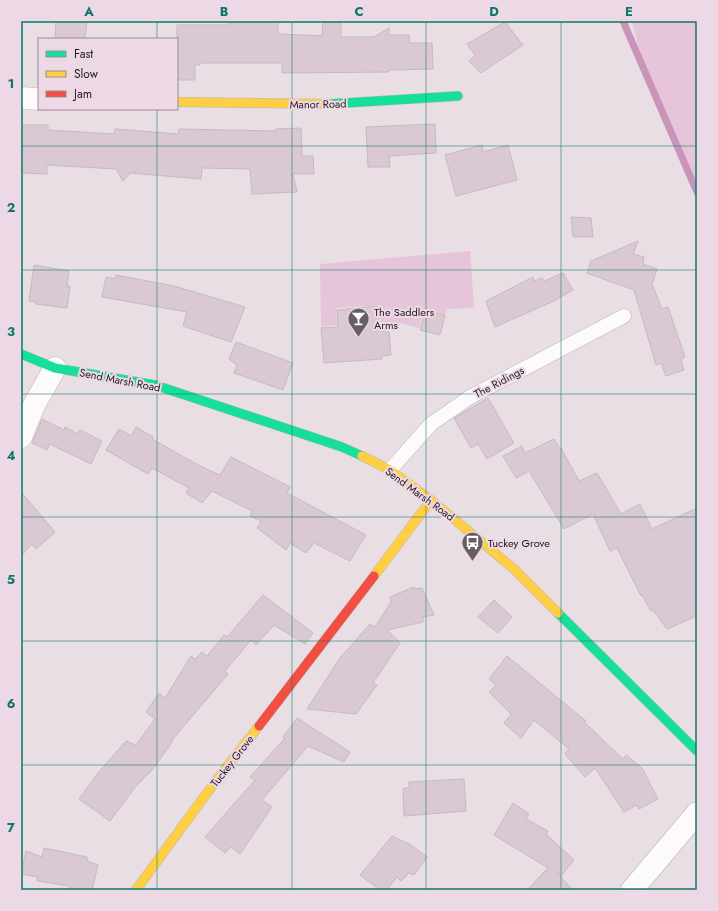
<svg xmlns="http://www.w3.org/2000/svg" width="718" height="911" font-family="Jost,sans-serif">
  <rect width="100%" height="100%" fill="#e8dee4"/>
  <!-- green -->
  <g fill="#e6c5da">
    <polygon points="632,21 697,21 697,192 646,76"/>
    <polygon points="470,251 474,308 447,309 446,314 425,309 419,328 399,323 381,323 380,305 336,308 337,325 321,327 320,264"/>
  </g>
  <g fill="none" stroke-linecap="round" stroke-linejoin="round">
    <!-- stream -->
    <polyline stroke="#c994b9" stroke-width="7" points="623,21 697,192"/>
  </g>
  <!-- building -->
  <g fill="#dac8d3" stroke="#c3bbc0">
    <polygon points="56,21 87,21 85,39 55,39"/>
    <polygon points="229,21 278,21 278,34 322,36 323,21 341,21 341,37 374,37 389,28 389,35 409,35 410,43 432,43 433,69 389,70 389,72 282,73 282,63 200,63 200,65 195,65 195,80 177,80 177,25 228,25"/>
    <polygon points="505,22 523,45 481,73 469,61 475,55 467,44"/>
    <polygon points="435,124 436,153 389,156 390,167 368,167 366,127"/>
    <polygon points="21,125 48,125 48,130 114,134 115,129 178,134 179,129 276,131 276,129 301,128 302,156 313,156 314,174 293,174 297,192 252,194 250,169 202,168 201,179 130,173 123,181 116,169 47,165 47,174 21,173"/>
    <polygon points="482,145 483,152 508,145 517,180 456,196 445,155"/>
    <polygon points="571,217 591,218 593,237 573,237"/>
    <polygon points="638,241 633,254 644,257 643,264 657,269 652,284 662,309 668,307 685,357 681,359 684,370 666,376 661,363 656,365 634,290 587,273 591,261"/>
    <polygon points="34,265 69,271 67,285 70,286 67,308 36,304 36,302 29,301"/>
    <polygon points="563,273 573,290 554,301 495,327 486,301 533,277 534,281 542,278 544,281"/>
    <polygon points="116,275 174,286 245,307 231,342 183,326 187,312 102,297 106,277 116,279"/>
    <polygon points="378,306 379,325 383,325 383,332 389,332 391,355 382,356 382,359 324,363 321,328 338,327 337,310"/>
    <polygon points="426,310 445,315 440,335 420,330"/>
    <polygon points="236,342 293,363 283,390 234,373 237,365 229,359"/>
    <polygon points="488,398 514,443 487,459 478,444 471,448 454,418"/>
    <polygon points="42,419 64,430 65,427 78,434 80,430 102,441 91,464 50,444 47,450 32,443"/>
    <polygon points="136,427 153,437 152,439 200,466 220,475 231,457 290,487 287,493 366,535 350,561 314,543 306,553 290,543 286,550 257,528 261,521 250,516 252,511 212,491 202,503 186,493 189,488 152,468 148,474 106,450 119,429 131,436"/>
    <polygon points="554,439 560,449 561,448 579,481 597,473 621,514 640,504 652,529 697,508 697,616 667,629 653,610 651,611 642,595 641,596 617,548 610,551 593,514 564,529 529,471 516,478 503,456 522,446 525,453"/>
    <polygon points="21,492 55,532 36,549 32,544 21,556"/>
    <polygon points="414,587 415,589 422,588 434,615 423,617 423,622 387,630 400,643 373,683 377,685 356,714 307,709 340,658 370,624 375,627 391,602 390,597"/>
    <polygon points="263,595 313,633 305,644 274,625 256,645 251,640 225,671 228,674 172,740 173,741 153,769 136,786 110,821 79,799 98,773 126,741 136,745 155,719 146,712 159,693 165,698 191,656 195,659 202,652 207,656 224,635 227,637"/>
    <polygon points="494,600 512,617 498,633 478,617"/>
    <polygon points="507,656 586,721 584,722 623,759 626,755 642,768 658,799 639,809 636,805 624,812 595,768 585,777 565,754 569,749 534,720 521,738 504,723 511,714 489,692 496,685 489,679"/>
    <polygon points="297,718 350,752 344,762 308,746 262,800 272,807 240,854 231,847 225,853 205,837 255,780 250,777 285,738 283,737"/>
    <polygon points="464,779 466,811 404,816 403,789 409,787 409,782"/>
    <polygon points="513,803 529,814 526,819 548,831 546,834 574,860 561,876 557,873 573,890 527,890 548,868 494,835"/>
    <polygon points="392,836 411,845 427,857 414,875 409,873 401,881 397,877 387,890 380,890 360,875"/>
    <polygon points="44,848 87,857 87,861 98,865 92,890 69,890 70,886 37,881 38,877 21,874 26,851 42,857"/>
  </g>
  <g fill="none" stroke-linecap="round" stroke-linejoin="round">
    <defs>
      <polyline id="lane" points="390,470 431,424 470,397 624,316"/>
      <g id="street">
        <polyline points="21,98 39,99"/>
        <polyline points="21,437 34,405 55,368"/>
        <polyline points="632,890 697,813"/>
      </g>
      <g id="fast">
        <polyline points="329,104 458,96"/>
        <polyline points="21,354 55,368 155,385 342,447 362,456"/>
        <polyline points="558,613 697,751"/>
      </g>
      <g id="slow">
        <polyline points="177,102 329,104"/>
        <polyline points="362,456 390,470 431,500 514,569 558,613"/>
        <polyline points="374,576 431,500"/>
        <polyline points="136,890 215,782 259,726"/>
      </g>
      <polyline id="jam" points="259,726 374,576"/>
    </defs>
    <!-- lane casing -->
    <use href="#lane" stroke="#bbb4b9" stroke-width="15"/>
    <!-- street casing -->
    <use href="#street" stroke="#bbb4b9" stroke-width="23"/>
    <!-- fast casing -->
    <use href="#fast" stroke="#bbb4b9" stroke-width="10"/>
    <!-- slow casing -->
    <use href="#slow" stroke="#bbb4b9" stroke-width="10"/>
    <!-- jam casing -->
    <use href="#jam" stroke="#bbb4b9" stroke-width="10"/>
    <!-- lane -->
    <use href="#lane" stroke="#fcfafb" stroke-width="14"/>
    <!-- street -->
    <use href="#street" stroke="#fcfafb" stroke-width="22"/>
    <!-- fast -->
    <use href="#fast" stroke="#16e098" stroke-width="9"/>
    <!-- slow -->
    <use href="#slow" stroke="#ffcf43" stroke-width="9"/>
    <!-- jam -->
    <use href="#jam" stroke="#f24e42" stroke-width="9"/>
  </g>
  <!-- grid -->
  <path fill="none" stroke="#0f766e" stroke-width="1" stroke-opacity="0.55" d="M157,21V39M292,21V890M426,21V890M561,21V890M157,109V890M21,146H697M21,270H697M21,394H697M21,517H697M21,641H697M21,765H697"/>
  <!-- icons -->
  <defs>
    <symbol id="bar-pin" viewBox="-11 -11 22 30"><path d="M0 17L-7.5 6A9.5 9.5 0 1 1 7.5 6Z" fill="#665e63" stroke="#edd9e5"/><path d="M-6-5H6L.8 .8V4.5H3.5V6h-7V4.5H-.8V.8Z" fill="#fff"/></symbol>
    <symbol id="bus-pin" viewBox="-11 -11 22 30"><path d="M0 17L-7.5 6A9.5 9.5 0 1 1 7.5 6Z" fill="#665e63" stroke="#edd9e5"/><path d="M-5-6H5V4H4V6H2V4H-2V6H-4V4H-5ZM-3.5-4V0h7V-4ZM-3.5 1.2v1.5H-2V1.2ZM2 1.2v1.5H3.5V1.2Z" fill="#fff"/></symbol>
  </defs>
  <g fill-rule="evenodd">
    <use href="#bar-pin" x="346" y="306" width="25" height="34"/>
    <use href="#bus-pin" x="460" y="530" width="25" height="34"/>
  </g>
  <g text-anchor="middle" stroke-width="4" stroke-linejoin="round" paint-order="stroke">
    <!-- street labels -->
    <g font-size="11" fill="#20191e" stroke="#edd9e5">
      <text transform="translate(318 104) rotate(-1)" y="4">Manor Road</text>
      <text transform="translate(120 380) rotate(11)" y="4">Send Marsh Road</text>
      <text transform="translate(499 382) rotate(-28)" y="4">The Ridings</text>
      <text transform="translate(420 494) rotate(36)" y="4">Send Marsh Road</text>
      <text transform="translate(232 761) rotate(-52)" y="4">Tuckey Grove</text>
    </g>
    <!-- poi labels -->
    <g font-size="11" fill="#20191e" stroke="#edd9e5" text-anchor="start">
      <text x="374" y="316">The Saddlers<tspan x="374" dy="13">Arms</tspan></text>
      <text x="488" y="547">Tuckey Grove</text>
    </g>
  </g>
  <!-- border -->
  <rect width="718" height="911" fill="none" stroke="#edd9e5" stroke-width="44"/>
  <!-- legend -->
  <rect x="38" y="38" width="140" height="72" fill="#edd9e5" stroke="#9b8c95"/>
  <rect x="46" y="51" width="20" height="6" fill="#16e098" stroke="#9b8c95"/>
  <text x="74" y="58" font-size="12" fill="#20191e">Fast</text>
  <rect x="46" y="71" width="20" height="6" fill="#ffcf43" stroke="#9b8c95"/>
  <text x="74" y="78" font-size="12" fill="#20191e">Slow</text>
  <rect x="46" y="91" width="20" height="6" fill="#f24e42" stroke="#9b8c95"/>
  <text x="74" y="98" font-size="12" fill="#20191e">Jam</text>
  <rect x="22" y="22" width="674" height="867" fill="none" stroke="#0f766e" stroke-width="1.5"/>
  <g font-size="13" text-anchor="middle" font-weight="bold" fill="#0f766e">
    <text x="89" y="16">A</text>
    <text x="224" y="16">B</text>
    <text x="359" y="16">C</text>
    <text x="494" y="16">D</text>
    <text x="629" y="16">E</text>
    <text x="11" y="88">1</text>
    <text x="11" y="212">2</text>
    <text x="11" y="336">3</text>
    <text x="11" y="460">4</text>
    <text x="11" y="584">5</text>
    <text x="11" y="708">6</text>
    <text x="11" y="832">7</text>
  </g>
</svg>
